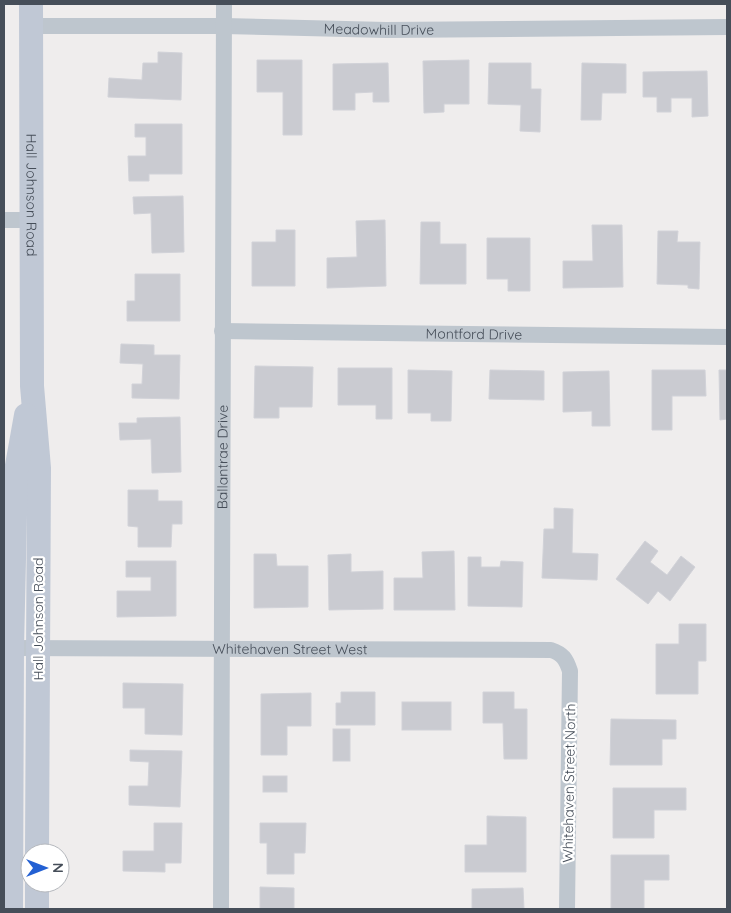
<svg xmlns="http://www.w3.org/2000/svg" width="731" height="913" font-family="Quicksand,sans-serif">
  <rect width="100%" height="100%" fill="#efeded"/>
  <!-- building -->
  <g fill="#cacbd1" stroke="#d1d2d8">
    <polygon points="158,52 182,53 181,100 108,97 109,78 142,80 143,63 158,63"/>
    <polygon points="257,60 302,60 302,135 283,135 283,92 257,92"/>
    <polygon points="469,60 469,104 444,104 444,112 424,113 423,61"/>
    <polygon points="388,63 389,102 373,102 373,92 355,93 355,110 333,110 333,64"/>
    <polygon points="489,63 531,63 531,89 541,89 540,132 520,131 521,105 488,104"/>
    <polygon points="582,63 626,64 626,93 602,93 601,120 581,120"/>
    <polygon points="707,71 708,116 692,117 692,98 671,98 671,112 657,112 657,97 643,97 643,72"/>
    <polygon points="135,124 182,124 182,174 149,174 149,181 129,181 128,156 146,156 146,137 135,137"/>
    <polygon points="183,196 184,252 152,253 151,213 134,214 133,197"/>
    <polygon points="385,220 386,286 327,288 327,258 357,257 356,221"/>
    <polygon points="421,222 440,222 440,244 466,244 466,284 420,284"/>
    <polygon points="592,225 622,225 623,287 563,288 563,261 593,261"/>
    <polygon points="276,230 295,230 295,286 252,286 252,242 276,242"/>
    <polygon points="658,231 678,231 677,242 700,242 699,289 688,288 688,285 657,284"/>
    <polygon points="487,238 530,238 530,291 508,291 508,279 487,279"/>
    <polygon points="135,274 180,274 180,321 127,321 127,301 135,301"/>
    <polygon points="121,344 154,345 154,355 180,355 179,399 132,398 132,384 142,384 143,364 120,363"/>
    <polygon points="255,366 313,367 312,407 279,407 279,418 254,418"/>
    <polygon points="338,368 392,368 392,419 376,419 376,405 338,405"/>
    <polygon points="408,370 452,371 451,421 431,421 431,413 408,413"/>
    <polygon points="490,370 544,371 544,400 489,399"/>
    <polygon points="652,370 705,370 706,396 672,396 672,430 652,430"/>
    <polygon points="719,370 727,370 727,419 720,420"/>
    <polygon points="609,371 610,426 592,426 592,411 563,412 563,372"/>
    <polygon points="180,417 181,472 152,473 151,439 120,440 119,423 137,423 137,418"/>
    <polygon points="128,490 158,490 158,501 182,501 182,524 172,524 171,547 138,547 138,527 128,526"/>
    <polygon points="554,508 573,509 572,553 598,554 597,580 542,578 544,529 554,529"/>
    <polygon points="645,541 658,551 650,562 667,575 681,556 695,567 670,601 658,591 648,604 616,579"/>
    <polygon points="454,551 455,610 394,610 394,578 423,578 422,552"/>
    <polygon points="254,554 276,554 277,566 308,566 308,607 254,608"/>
    <polygon points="351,554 351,572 383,571 383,609 329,610 328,555"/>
    <polygon points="468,557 481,557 481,567 500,567 501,561 523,562 522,607 468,606"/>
    <polygon points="126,561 176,561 176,616 117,617 117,591 151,591 151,577 126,577"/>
    <polygon points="679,624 706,624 706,661 698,661 698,694 656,694 656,644 679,644"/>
    <polygon points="123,683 183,684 182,735 145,734 145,708 123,708"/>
    <polygon points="341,692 375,692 375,725 336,725 336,703 341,703"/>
    <polygon points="483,692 514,692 514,709 527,709 527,759 504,759 503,723 483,723"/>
    <polygon points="311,693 311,726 287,726 287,755 261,755 261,694"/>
    <rect x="402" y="702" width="49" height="28"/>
    <polygon points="611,719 676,720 676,739 662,739 662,765 610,765"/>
    <rect x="333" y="729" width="17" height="32"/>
    <polygon points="130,750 182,751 180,807 129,805 129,786 148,786 149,762 130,761"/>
    <rect x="263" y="776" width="24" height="16"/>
    <polygon points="613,788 686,788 686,810 654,810 654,838 613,838"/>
    <polygon points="487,816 526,817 526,872 465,872 465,845 487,845"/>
    <polygon points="154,823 182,823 181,863 165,863 165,872 123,871 123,851 154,851"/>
    <polygon points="260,823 306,823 305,853 294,853 294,874 267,874 267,843 260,843"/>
    <polygon points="611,855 669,855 669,880 644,880 644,909 611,909"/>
    <polygon points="260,887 294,888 294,909 260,909"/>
    <polygon points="523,888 524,909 472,909 472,889"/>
  </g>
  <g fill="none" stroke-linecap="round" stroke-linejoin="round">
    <!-- minor -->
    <g stroke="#bec6ce" stroke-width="16">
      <path id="s1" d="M31,26H224L386,30L727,27"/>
      <polyline points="4,220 33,220"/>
      <path id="s2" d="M222,331L727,337"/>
      <path id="s3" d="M12,648L551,650C563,654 566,659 570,671L567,909"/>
      <path id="s4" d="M221,909L224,4"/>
    </g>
    <!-- secondary -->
    <g stroke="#c0c8d5" stroke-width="24">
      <path id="s5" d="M31,4L32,386L39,468L37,853"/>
      <polyline points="11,909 12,648 16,471 26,415"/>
      <polyline points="37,909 37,883"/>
    </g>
  </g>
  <g text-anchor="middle" stroke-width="4.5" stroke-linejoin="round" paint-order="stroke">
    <!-- street labels -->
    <g font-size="14" fill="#464e59" stroke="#fff">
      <text dy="5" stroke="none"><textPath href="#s1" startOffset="348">Meadowhill Drive</textPath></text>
      <text dy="5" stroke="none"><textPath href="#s5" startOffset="191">Hall Johnson Road</textPath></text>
      <text dy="5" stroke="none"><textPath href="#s2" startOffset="252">Montford Drive</textPath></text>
      <text dy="5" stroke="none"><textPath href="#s4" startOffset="452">Ballantrae Drive</textPath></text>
      <text transform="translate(38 619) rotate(-90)" y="5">Hall Johnson Road</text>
      <text dy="5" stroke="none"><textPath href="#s3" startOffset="278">Whitehaven Street West</textPath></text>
      <text transform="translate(569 783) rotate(-89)" y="5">Whitehaven Street North</text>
    </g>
  </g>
  <!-- border -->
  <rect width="731" height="913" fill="none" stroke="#464e59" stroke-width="10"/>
  <!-- north arrow -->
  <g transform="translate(45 868) rotate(90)"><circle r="24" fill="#ffffff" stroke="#b5b8bd"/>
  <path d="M0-4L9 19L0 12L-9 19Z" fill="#2360d3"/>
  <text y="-8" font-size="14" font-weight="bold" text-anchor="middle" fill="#464e59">N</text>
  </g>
</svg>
